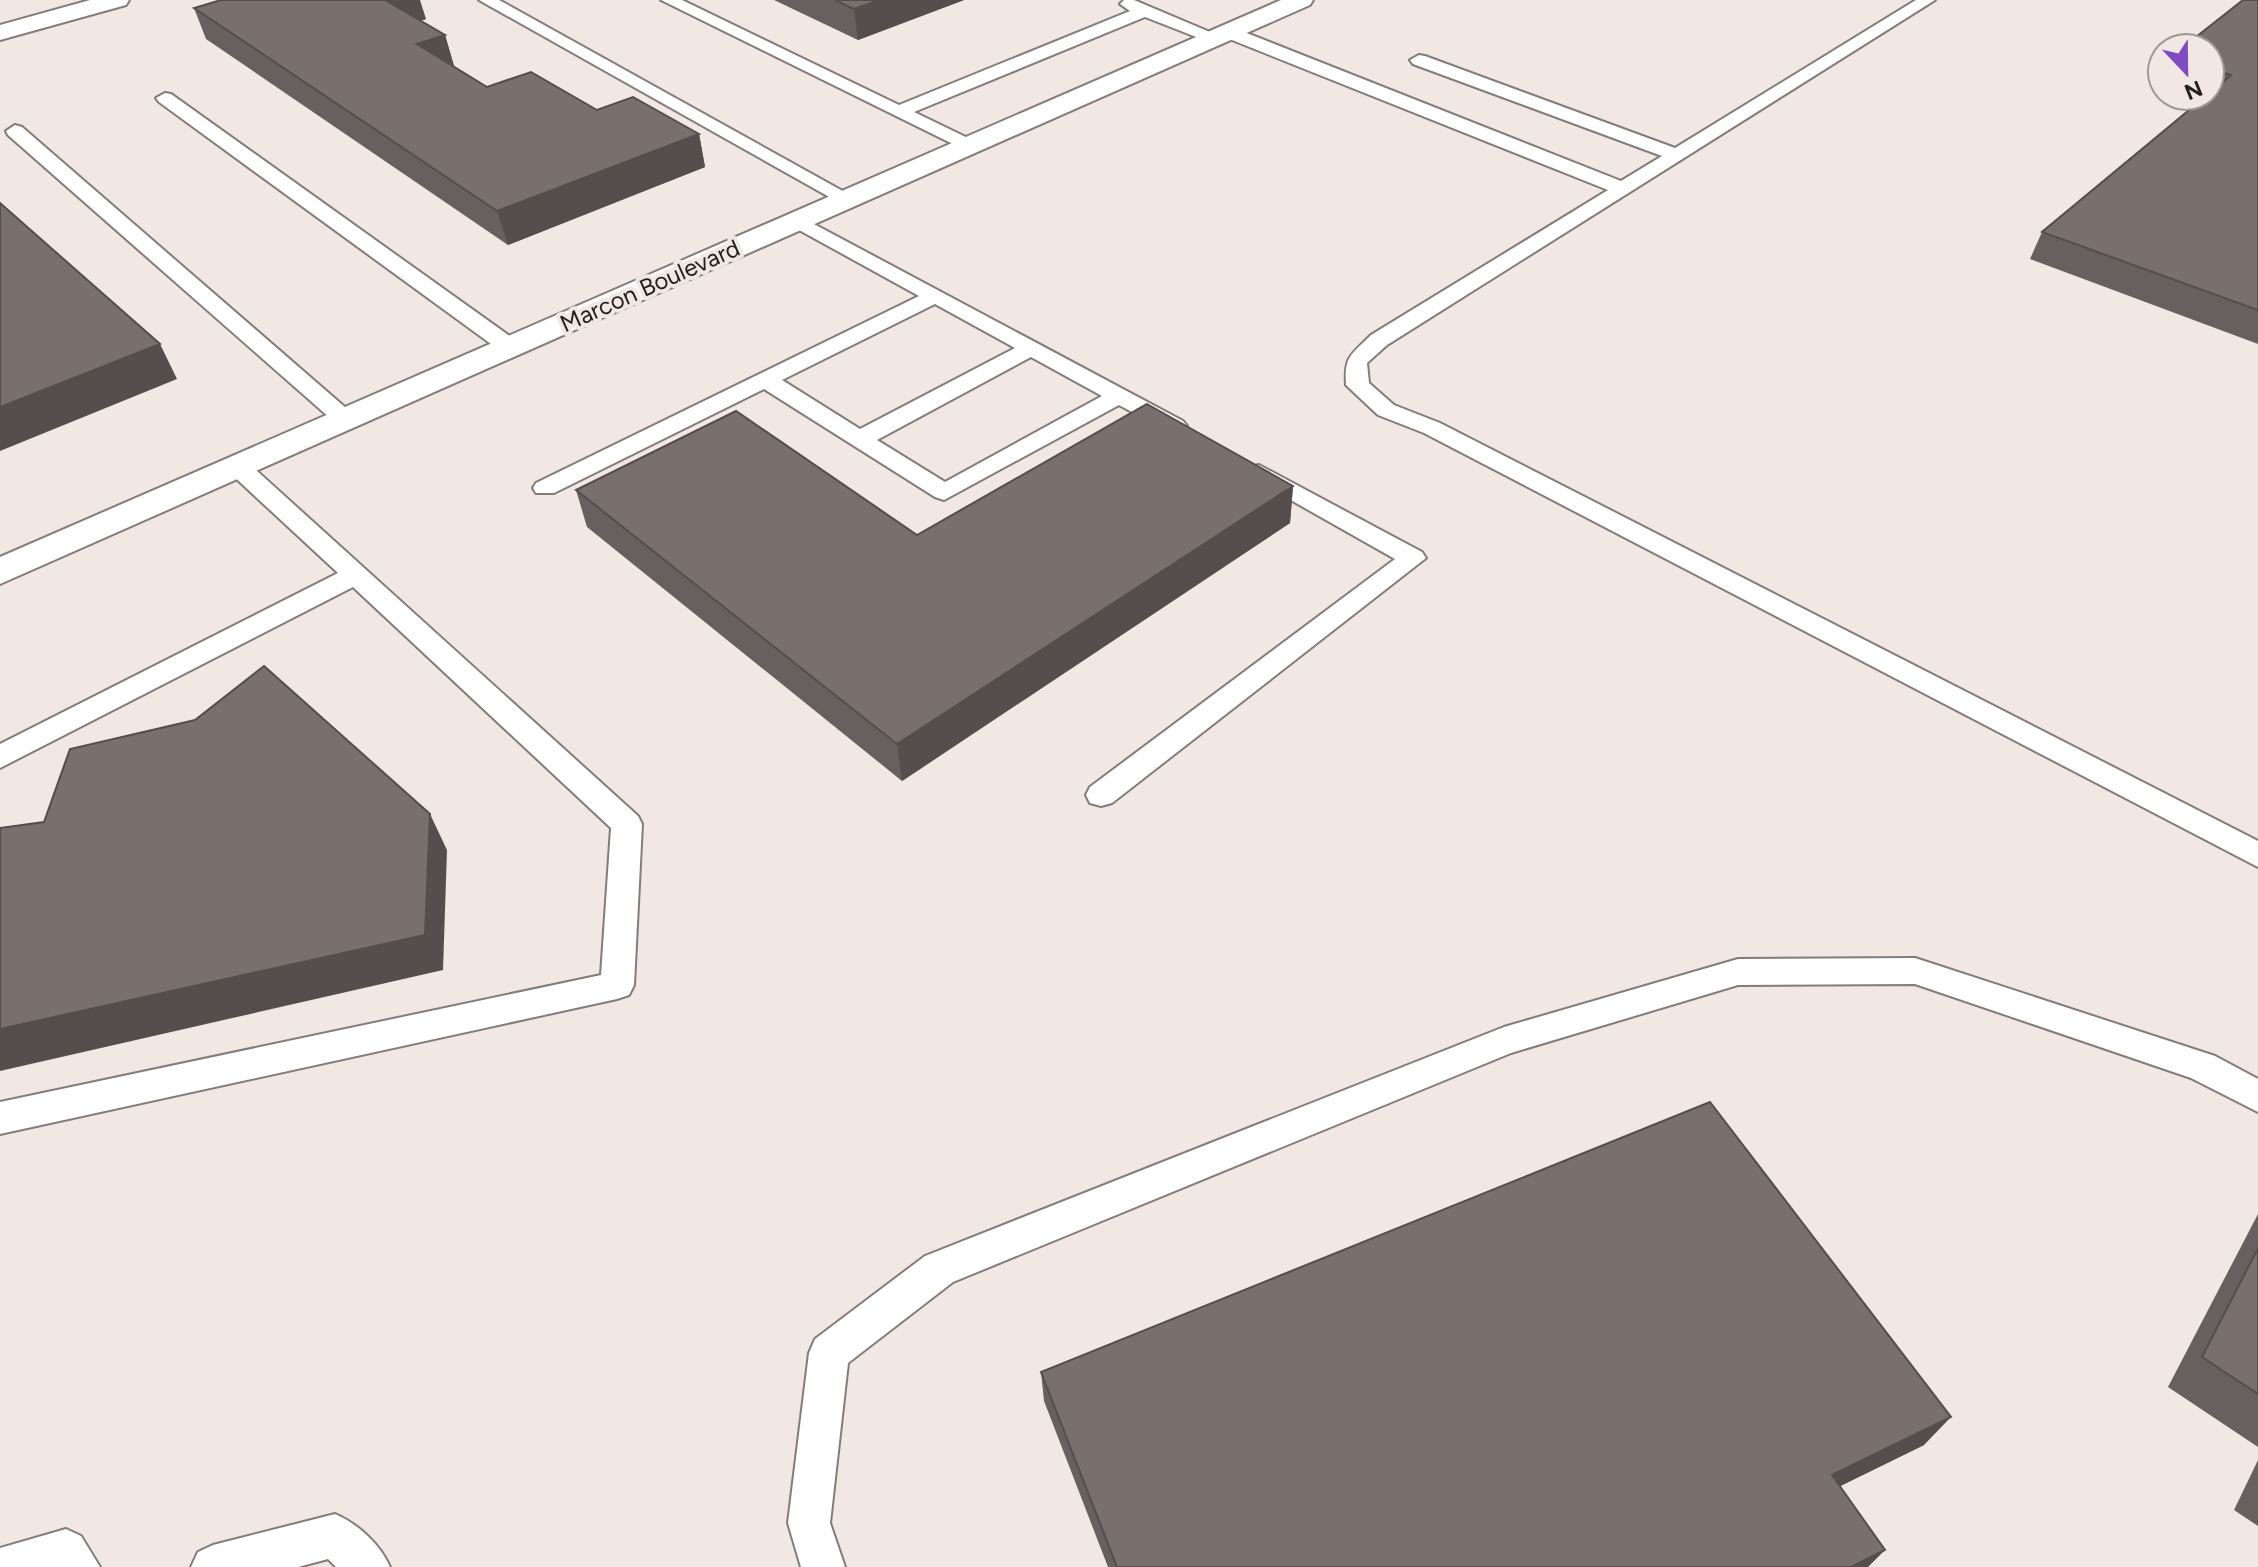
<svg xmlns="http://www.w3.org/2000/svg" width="2258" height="1567" font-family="Figtree,sans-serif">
  <rect width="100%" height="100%" fill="#f1e8e4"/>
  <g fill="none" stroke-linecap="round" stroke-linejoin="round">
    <defs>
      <g id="lane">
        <polygon points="479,0 499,0 857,199 847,205 840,203"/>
        <polygon points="661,0 682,0 899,105 1130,11 1120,4 1124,0 1134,0 1224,38 1221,42 1209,42 1145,17 914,112 974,141 976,145 974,149 967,151"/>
        <path d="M1916,0H1935L1387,345L1367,363L1369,383L1394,405L1440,423L2258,841V867L1424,433L1378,415L1346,385C1344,356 1351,355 1371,335L1608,190L1222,36L1220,32L1228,27L1234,28L1621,181L1662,156L1413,64L1410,60L1419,55L1425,56L1675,148Z"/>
        <polygon points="165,93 171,94 518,342 521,347 518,352 502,352 159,102 156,98"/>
        <polygon points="15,125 22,127 354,415 358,420 354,425 338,425 8,135 6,131"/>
        <path d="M797,215L1183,421L1187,426L1183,431H1167L1119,405L944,500L935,497L764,389L554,493H536L533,488L536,483L919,296L790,225L787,221ZM935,304L1015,348L860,429L782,380ZM1031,357L1102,396L945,482L877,440Z"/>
        <polygon points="238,460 247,462 638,816 642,824 634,985 629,995 617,999 0,1134 0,1102 601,975 611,828 353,587 0,768 0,744 338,573 229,472 226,467 229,462"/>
        <polygon points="1259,465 1422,552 1426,558 1112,803 1101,806 1090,803 1086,795 1090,787 1395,559 1250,477 1247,472 1250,467"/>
        <polygon points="1915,958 2215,1056 2258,1079 2258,1112 2191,1078 1915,984 1738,985 1511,1053 953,1282 848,1363 830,1523 845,1567 801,1567 788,1523 809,1353 815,1339 925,1256 1504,1027 1738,959"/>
        <path d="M335,1514C358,1524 380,1544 390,1567H336L328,1559L298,1567H191L198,1552L213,1545Z"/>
        <polygon points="66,1529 81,1536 100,1567 0,1567 0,1548"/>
      </g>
      <polygon id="secondary" points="1281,0 1313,0 1310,5 0,584 0,557"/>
      <polygon id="highway" points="90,0 129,0 126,5 0,40 0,25"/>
    </defs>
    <!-- lane casing -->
    <use href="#lane" stroke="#847c79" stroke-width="4"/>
    <!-- secondary casing -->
    <use href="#secondary" stroke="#847c79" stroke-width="4"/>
    <!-- highway casing -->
    <use href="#highway" stroke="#847c79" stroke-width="4"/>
    <!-- lane -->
    <use href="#lane" fill="#fff" fill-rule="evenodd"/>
    <!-- secondary -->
    <use href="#secondary" fill="#fff" fill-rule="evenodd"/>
    <!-- highway -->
    <use href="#highway" fill="#fff" fill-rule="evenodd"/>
  </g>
  <!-- wall -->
  <g fill="#68605e">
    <polygon points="774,0 964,0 858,40"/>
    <polygon points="2258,0 2258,344 2030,259 2042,232 2205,96 2204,96 2210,96 2210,48"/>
    <polygon points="194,8 426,19 421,21 445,35 454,66 487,87 597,110 699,134 705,167 508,245 206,39"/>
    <polygon points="1293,486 1290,523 902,781 587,527 576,490 917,535"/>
    <polygon points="2258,1214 2258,1447 2168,1387"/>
    <polygon points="1041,1372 1924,1445 1840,1486 1868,1567 1108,1567 1044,1401"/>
    <polygon points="2258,1460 2258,1526 2234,1510"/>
  </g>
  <!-- shaded-wall -->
  <g fill="#554e4c">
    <polygon points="384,0 420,0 426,19 393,29"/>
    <polygon points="879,0 964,0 858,40 854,9"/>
    <polygon points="445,35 454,66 417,44"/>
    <polygon points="699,134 705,167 508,245 497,211"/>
    <polygon points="160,344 177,379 0,451 0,407"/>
    <polygon points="1293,486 1290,523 902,781 897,744"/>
    <polygon points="430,814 447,850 443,970 0,1071 0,1029"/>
    <polygon points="1951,1417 1924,1445 1808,1502 1832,1475"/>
    <polygon points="1885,1550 1868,1567 1851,1567"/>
  </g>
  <!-- building -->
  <g fill="#79706d" stroke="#554e4c" stroke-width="2">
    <polygon points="221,0 385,0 445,35 417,44 487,87 531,72 597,110 633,97 699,134 497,211 194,8"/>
    <polygon points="835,0 879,0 854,9"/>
    <polygon points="2243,0 2258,0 2258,310 2042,232 2206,96 2210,96 2210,93 2231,75 2210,69 2210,48 2182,48"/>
    <polygon points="0,203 160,344 0,407"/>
    <polygon points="1147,404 1293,486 897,744 576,490 736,411 917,535"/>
    <polygon points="264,666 430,814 425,935 0,1029 0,828 44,822 70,749 195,720"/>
    <polygon points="1710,1102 1951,1417 1832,1475 1885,1550 1851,1567 1117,1567 1041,1372"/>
    <polygon points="2258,1248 2258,1394 2202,1357"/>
  </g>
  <g text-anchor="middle" stroke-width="8" stroke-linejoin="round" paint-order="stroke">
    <!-- far-street labels -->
    <g font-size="24" fill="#24201f" stroke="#f1e8e4">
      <text transform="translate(650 286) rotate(-24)" y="8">Marcon Boulevard</text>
    </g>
  </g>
  <!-- north arrow -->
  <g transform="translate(2186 72) rotate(158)"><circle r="38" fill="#f1e8e4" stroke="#9f9895" stroke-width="2"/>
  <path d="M0-6L14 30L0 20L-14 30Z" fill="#7f4bc3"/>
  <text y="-12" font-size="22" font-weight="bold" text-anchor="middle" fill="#24201f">N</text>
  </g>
</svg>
